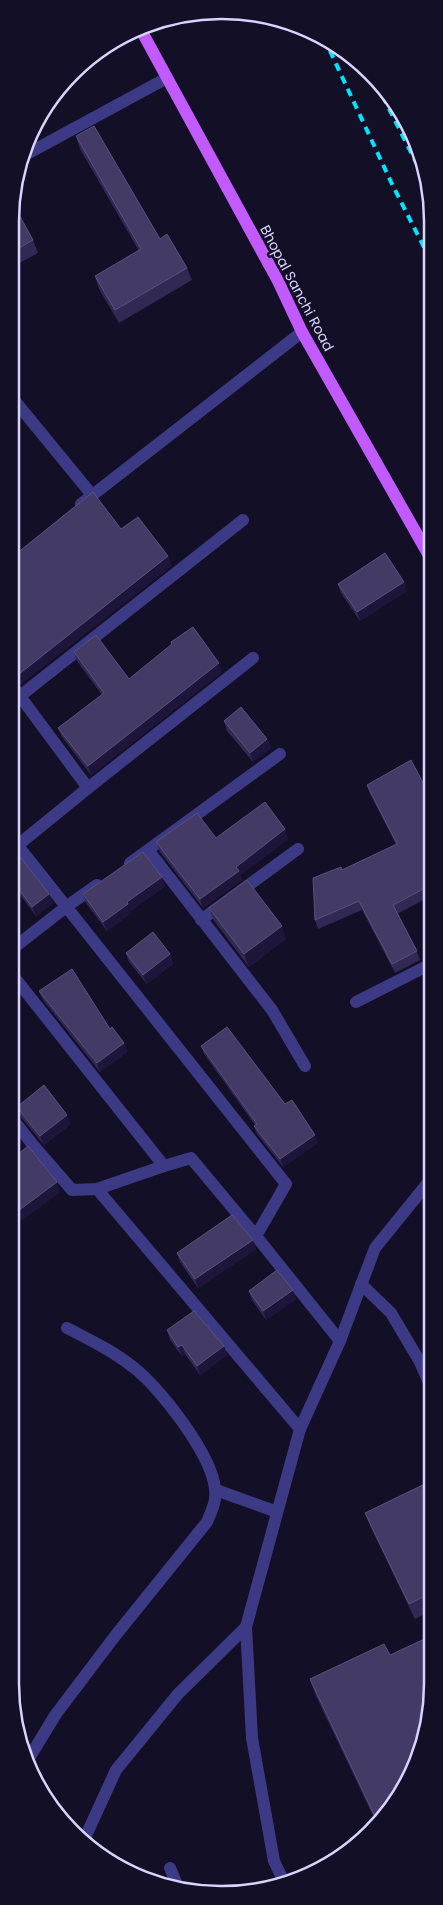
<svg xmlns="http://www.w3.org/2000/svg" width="443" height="1905" font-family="Poppins,sans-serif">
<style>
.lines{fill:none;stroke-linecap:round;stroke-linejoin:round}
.service{stroke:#3d3a85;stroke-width:12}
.minor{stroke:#3d3a85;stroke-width:12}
.tertiary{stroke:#3d3a85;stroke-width:12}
.primary{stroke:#c25bff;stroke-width:12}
.rail{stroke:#00e5ff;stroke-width:4;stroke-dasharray:8 6;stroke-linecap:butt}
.wall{fill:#312854}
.shaded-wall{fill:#1d163a}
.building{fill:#433a66;stroke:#5a527e}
.labels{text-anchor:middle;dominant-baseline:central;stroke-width:5;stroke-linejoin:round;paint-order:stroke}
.street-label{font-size:14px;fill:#d9d4ff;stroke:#130f26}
.rim{fill:none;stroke:#d9d4ff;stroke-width:2.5}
</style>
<rect width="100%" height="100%" fill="#130f26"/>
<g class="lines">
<path class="service" d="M 25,155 L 167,78
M 361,1284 L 391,1313 L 420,1362 L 431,1387
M 216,1490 L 277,1512
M 26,1763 L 56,1714 L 115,1636 L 207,1522 C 211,1512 217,1501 215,1489 C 212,1455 160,1387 133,1367 C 113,1351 90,1340 67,1328"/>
<path class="minor" d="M 15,401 L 92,495
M 81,504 L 302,332
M 11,684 L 88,788
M 20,696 L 243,520
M 11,837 L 286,1184 L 256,1236
M 18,845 L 88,788 L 253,658
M 148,850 L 272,1010 L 305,1066
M 130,863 L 280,754
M 201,920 L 298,849
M 11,950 L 66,907 L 97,885
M 11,973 L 164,1166 L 191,1158 L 256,1236 L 340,1341
M 356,1002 L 431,964
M 11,1117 L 33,1145 L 72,1190 L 97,1189 L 300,1429
M 97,1189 L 164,1166
M 84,1840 L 116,1770 L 178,1694 L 246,1627
M 170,1868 L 178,1887"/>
<path class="tertiary" d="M 285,1884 L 274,1861 L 252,1738 L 246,1627 L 300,1429 L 340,1341 L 375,1248 L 431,1179"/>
<path class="primary" d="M 141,30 L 278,281 L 302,332 L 431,559"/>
<path class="rail" d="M 324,38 L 392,184 L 431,261
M 370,71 L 431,192"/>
</g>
<path class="wall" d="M 76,136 L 160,239 L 187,268 L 192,280 L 119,323 L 99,289 L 95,276 L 139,251 L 80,149 Z
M 12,202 L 33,240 L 38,253 L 16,265 L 12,257 Z
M 121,529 L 168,556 L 171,566 L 21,684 L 11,674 L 11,558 Z
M 338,584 L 407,591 L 360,621 L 341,593 Z
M 171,642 L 222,672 L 91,775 L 62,737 L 58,728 L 102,695 L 77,661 L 74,652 L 129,679 L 172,645 Z
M 224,721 L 267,739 L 271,748 L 253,762 L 227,731 Z
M 367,785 L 431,798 L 431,896 L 397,914 L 417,951 L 420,960 L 395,973 L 362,910 L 318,929 L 315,920 L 342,870 L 396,844 L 370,794 Z
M 285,829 L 288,839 L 240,875 L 242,880 L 203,908 L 160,852 L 156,842 L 216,838 Z
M 11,865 L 53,903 L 36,916 L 11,883 Z
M 165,886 L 131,911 L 131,913 L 107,931 L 86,903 L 83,894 Z
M 209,908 L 286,939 L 249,967 L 214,921 Z
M 126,953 L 170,954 L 173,964 L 147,984 L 129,962 Z
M 39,991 L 110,1029 L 124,1043 L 127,1052 L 100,1072 L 43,1000 Z
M 201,1046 L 285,1104 L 318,1143 L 283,1167 L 257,1134 L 254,1126 L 255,1125 L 204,1054 Z
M 17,1107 L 71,1124 L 44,1145 L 20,1116 Z
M 11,1160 L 60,1192 L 22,1220 L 11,1205 Z
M 253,1240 L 256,1249 L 198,1288 L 180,1262 L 177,1253 Z
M 249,1291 L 296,1299 L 266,1320 L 252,1300 Z
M 167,1330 L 224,1346 L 227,1355 L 200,1375 L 185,1354 L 182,1356 L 170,1340 Z
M 431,1481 L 431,1611 L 415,1619 L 371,1528 L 365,1513 Z
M 390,1655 L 405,1789 L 376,1822 L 315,1694 L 310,1679 Z"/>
<path class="shaded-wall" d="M 12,537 L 15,547 L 11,551 L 11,538 Z
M 168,556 L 171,566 L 21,684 L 18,675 Z
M 404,582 L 407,591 L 360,621 L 357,612 Z
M 219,663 L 222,672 L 91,775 L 88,766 Z
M 267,739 L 271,748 L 253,762 L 250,753 Z
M 285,829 L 288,839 L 240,875 L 242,880 L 203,908 L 200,899 L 236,867 Z
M 162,877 L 165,886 L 131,911 L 131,913 L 107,931 L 103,922 L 127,902 Z
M 49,894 L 53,903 L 36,916 L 32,907 Z
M 282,926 L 286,939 L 249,967 L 244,954 Z
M 170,954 L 173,964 L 147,984 L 143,975 Z
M 124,1043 L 127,1052 L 100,1072 L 97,1063 Z
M 67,1115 L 71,1124 L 44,1145 L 40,1136 Z
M 18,1134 L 22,1144 L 11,1153 L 11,1140 Z
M 315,1135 L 318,1143 L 283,1167 L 280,1159 Z
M 57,1182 L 60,1192 L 22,1220 L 18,1211 Z
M 253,1240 L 256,1249 L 198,1288 L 195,1279 Z
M 293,1290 L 296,1299 L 266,1320 L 263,1311 Z
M 182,1345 L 185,1354 L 182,1356 L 178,1347 Z
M 224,1346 L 227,1355 L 200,1375 L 197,1366 Z"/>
<path class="building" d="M 94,126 L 160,239 L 167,234 L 187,268 L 115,310 L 95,276 L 141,249 L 76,136 Z
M 12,202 L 33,240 L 12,252 Z
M 93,492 L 121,529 L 138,517 L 168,556 L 18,675 L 11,668 L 11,558 Z
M 385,553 L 404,582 L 357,612 L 338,584 Z
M 193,627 L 219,663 L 88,766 L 58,728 L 104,693 L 74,652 L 96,635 L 129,679 L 172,644 L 171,642 Z
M 241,707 L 267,739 L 250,753 L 224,721 Z
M 411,760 L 431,798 L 431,846 L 427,848 L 431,855 L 431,885 L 393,905 L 417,951 L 392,964 L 359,901 L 315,920 L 313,878 L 341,867 L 342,870 L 397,844 L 367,785 Z
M 265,802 L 285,829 L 236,867 L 239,871 L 200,899 L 156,842 L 197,813 L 216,838 Z
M 143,852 L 162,877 L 127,902 L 128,904 L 103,922 L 83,894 Z
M 21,858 L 49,894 L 32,907 L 11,878 L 11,865 Z
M 247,880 L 282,926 L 244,954 L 209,908 Z
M 153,932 L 170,954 L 143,975 L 126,953 Z
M 72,969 L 110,1029 L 112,1027 L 124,1043 L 97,1063 L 39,991 Z
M 227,1027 L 285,1104 L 292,1100 L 315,1135 L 280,1159 L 254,1126 L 257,1124 L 201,1046 Z
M 44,1085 L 67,1115 L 40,1136 L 17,1107 Z
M 11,1124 L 18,1134 L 11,1140 Z
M 28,1146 L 57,1182 L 18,1211 L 11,1200 L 11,1160 Z
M 232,1215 L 253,1240 L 195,1279 L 177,1253 Z
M 277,1270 L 293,1290 L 263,1311 L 249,1291 Z
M 194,1311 L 224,1346 L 197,1366 L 182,1345 L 178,1347 L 167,1330 Z
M 431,1481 L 431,1593 L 409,1604 L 365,1513 Z
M 431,1636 L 431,1711 L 405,1789 L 377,1821 L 310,1679 L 384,1644 L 390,1655 Z"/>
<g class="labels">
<g class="street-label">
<text transform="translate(297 288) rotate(62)">Bhopal Sanchi Road</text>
</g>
</g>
<path d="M0 0H443V1905H0ZM221 19H222A202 202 0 0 1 424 221V1684A202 202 0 0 1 222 1886H221A202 202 0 0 1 19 1684V221A202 202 0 0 1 221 19Z" fill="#130f26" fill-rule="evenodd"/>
<path class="rim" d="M221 19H222A202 202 0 0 1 424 221V1684A202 202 0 0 1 222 1886H221A202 202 0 0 1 19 1684V221A202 202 0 0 1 221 19Z"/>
</svg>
